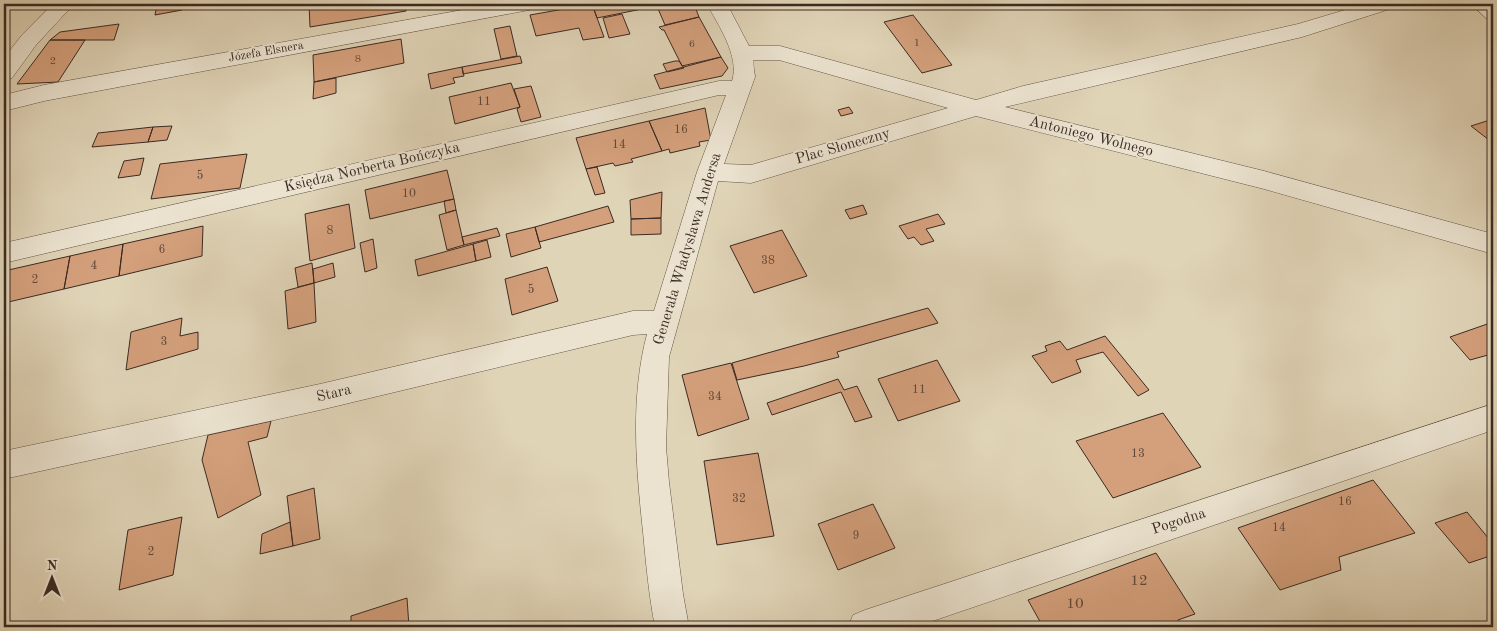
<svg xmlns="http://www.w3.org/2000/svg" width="1497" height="631" font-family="'Old Standard TT',serif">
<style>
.building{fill:#d4a07c;stroke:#3b2a23}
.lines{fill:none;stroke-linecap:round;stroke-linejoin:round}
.minor-casing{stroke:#645448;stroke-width:1}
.minor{fill:#ebe3d0;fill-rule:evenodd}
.labels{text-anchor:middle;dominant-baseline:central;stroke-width:4;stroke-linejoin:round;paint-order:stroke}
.far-number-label{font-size:11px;fill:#614839}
.far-street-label{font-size:12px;fill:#3b2a23;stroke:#ebe3d0}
.number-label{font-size:12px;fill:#614839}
.street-label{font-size:15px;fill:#3b2a23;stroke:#ebe3d0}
.near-number-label{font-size:15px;fill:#614839}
</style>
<rect width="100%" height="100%" fill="#e0d4b7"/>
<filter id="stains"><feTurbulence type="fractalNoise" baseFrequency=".004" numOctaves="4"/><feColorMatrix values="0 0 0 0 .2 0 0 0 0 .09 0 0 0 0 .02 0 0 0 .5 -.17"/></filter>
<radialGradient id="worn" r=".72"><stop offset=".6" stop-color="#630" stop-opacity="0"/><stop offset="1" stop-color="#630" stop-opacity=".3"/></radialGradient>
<path class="building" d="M 157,4 L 183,4 L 182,10 L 155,15 Z
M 309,4 L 405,4 L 406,11 L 310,27 Z
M 592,4 L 656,4 L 657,6 L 597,18 Z
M 592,4 L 604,37 L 583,40 L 579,28 L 536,36 L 530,15 Z
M 656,4 L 694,4 L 699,17 L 665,25 Z
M 622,14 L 630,34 L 609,38 L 603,18 Z
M 913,15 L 952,65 L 922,73 L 884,22 Z
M 699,17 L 721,57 L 682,66 L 664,30 L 662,30 L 659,27 Z
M 119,24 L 114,40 L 50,40 L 60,32 Z
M 510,26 L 517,56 L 501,59 L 494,29 Z
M 401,39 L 404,63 L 314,82 L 313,55 Z
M 50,40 L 85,40 L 58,82 L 17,84 Z
M 520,56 L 522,63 L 463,74 L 462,67 Z
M 721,57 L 728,68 L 722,76 L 660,89 L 654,75 Z
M 675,61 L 679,61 L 684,68 L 667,72 L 663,64 Z
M 462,67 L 464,76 L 453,78 L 455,83 L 431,89 L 428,74 Z
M 336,78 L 336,93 L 313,99 L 314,82 Z
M 511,83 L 520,107 L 455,124 L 449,97 Z
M 531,86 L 541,117 L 521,122 L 517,109 L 520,107 L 514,89 Z
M 849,107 L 853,113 L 841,116 L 838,110 Z
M 705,108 L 711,140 L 699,142 L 700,146 L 670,153 L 669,149 L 662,151 L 649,121 Z
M 1493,119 L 1493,139 L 1489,140 L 1471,126 Z
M 649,121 L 662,151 L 631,159 L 633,162 L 615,166 L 613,163 L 586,169 L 576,138 Z
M 172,126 L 167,140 L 148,142 L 153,127 Z
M 153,127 L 148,142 L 92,147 L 98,133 Z
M 247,154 L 240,188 L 151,199 L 160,164 Z
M 144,158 L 140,175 L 118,178 L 124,161 Z
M 597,167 L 605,193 L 595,195 L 586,169 Z
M 447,170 L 454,199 L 370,219 L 365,190 Z
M 662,192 L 661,218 L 631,219 L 630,200 Z
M 454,199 L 456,210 L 446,213 L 444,201 Z
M 349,204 L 355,248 L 310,261 L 305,214 Z
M 863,205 L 867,214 L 850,219 L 845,210 Z
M 608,206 L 614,222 L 539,242 L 535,227 Z
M 456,210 L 464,245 L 447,250 L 439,215 Z
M 938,214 L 945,224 L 926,229 L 934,241 L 921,245 L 914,237 L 908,239 L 899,226 Z
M 661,218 L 661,234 L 631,235 L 631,219 Z
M 203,226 L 202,256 L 119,276 L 123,244 Z
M 535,227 L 541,248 L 511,257 L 506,234 Z
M 497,228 L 500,236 L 464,245 L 462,237 Z
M 782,230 L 807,276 L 754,293 L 730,246 Z
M 373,239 L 377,268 L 365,272 L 360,243 Z
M 487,240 L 491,257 L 476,261 L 473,244 Z
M 123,244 L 119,276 L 64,289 L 70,256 Z
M 473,244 L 476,261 L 418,276 L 415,260 Z
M 70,256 L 64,289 L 4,303 L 4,271 Z
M 312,263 L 314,283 L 298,287 L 295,268 Z
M 333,263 L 335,277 L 314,283 L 313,269 Z
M 547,267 L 558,301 L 512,315 L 505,279 Z
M 314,283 L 316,322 L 288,329 L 285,291 Z
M 928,308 L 938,323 L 837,352 L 839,357 L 804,366 L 737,380 L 732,363 Z
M 182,318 L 180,336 L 198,332 L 198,349 L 126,370 L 131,332 Z
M 1493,322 L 1493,360 L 1488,355 L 1470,360 L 1450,337 Z
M 1105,336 L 1149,390 L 1138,396 L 1103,352 L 1076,360 L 1081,372 L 1052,383 L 1032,356 L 1047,351 L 1045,346 L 1060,341 L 1067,350 Z
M 937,360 L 960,401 L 898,421 L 878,379 Z
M 731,363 L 749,419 L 698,436 L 682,375 Z
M 838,379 L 844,390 L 857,386 L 872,417 L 855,422 L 841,392 L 772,415 L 767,403 Z
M 1163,413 L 1201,467 L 1113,498 L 1076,441 Z
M 271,421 L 267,437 L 248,442 L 261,495 L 218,518 L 202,460 L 208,435 Z
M 758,453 L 774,536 L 717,545 L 704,461 Z
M 1373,480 L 1415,533 L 1339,557 L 1341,570 L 1280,590 L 1238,528 Z
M 314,488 L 320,539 L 293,546 L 287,496 Z
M 873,504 L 895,548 L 838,570 L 818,524 Z
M 1467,512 L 1493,544 L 1493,555 L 1469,563 L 1435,523 Z
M 182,517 L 173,575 L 119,590 L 128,530 Z
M 290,522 L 293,546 L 260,554 L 262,534 Z
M 1156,553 L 1195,614 L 1178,620 L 1182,627 L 1043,627 L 1028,600 Z
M 407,598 L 409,627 L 351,627 L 351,616 Z"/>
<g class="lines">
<defs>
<path id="minor" d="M 53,4 L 74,4 L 36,45 L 12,78 L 4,80 L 4,58 L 22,35 Z
M 496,4 L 539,4 L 536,8 L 529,10 L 44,101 L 4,111 L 4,95 L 44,85 Z
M 707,4 L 727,4 L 749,46 L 780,46 L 976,100 L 1023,86 L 1298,24 L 1365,4 L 1396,4 L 1393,8 L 1302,37 L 1005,107 L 1264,171 L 1493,234 L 1493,254 L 1264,189 L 976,116 L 751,183 L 718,181 L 669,357 L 666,447 L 669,482 L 683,594 L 689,627 L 655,627 C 649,596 646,564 643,532 C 636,467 630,398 647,334 L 633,335 L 320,410 L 4,479 L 4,451 L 320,384 L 633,311 L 654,311 L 697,172 L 726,95 L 719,95 L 4,263 L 4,243 L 719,81 L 732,81 C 740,56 718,25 707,4 ZM 753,60 L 779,60 L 948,108 L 751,165 L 724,164 L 755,77 Z
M 1471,4 L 1493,4 L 1493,19 L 1486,18 Z
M 1493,404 L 1493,430 L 915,627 L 848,627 L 853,615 L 865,610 Z"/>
</defs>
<use href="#minor" class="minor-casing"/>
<use href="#minor" class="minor"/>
</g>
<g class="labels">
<g class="far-number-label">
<text x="917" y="43">1</text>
<text x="692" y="44">6</text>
<text x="358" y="59">8</text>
<text x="53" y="61">2</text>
</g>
<g class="far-street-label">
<text transform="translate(266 52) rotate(-10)">Józefa Elsnera</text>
</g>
<g class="number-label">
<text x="484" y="102">11</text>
<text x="681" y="130">16</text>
<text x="619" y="145">14</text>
<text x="200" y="176">5</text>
<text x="409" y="194">10</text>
<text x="330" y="231">8</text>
<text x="162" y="250">6</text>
<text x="768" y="261">38</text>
<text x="94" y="266">4</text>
<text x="35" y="280">2</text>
<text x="531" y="290">5</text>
<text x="164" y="342">3</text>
<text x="919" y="390">11</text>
<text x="715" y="397">34</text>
<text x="1138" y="454">13</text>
<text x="739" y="499">32</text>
<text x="1345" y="502">16</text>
<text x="1279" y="528">14</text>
<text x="856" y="536">9</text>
<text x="151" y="552">2</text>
</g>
<g class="street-label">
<text transform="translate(1091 137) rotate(14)">Antoniego Wolnego</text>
<text transform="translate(843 147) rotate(-16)">Plac Słoneczny</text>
<text transform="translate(372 168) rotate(-13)">Księdza Norberta Bończyka</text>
<text transform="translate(688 249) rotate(-73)">Generała Władysława Andersa</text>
<text transform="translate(334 394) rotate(-13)">Stara</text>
<text transform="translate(1179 522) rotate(-18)">Pogodna</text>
</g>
<g class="near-number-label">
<text x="1139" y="581">12</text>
<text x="1075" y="604">10</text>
</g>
</g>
<rect width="1497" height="631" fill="none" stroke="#e0d4b7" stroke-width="20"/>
<rect x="5" y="5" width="1487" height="621" fill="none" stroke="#3b2a23" stroke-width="2.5"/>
<rect x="10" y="10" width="1477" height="611" fill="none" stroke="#3b2a23"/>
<g transform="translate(52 578)" stroke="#ebe3d0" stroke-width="4" paint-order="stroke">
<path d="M0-4L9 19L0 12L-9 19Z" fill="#3b2a23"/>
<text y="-8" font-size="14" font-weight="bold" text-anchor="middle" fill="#3b2a23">N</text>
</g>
<rect width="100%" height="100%" filter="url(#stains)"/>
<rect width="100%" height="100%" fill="url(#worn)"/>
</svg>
